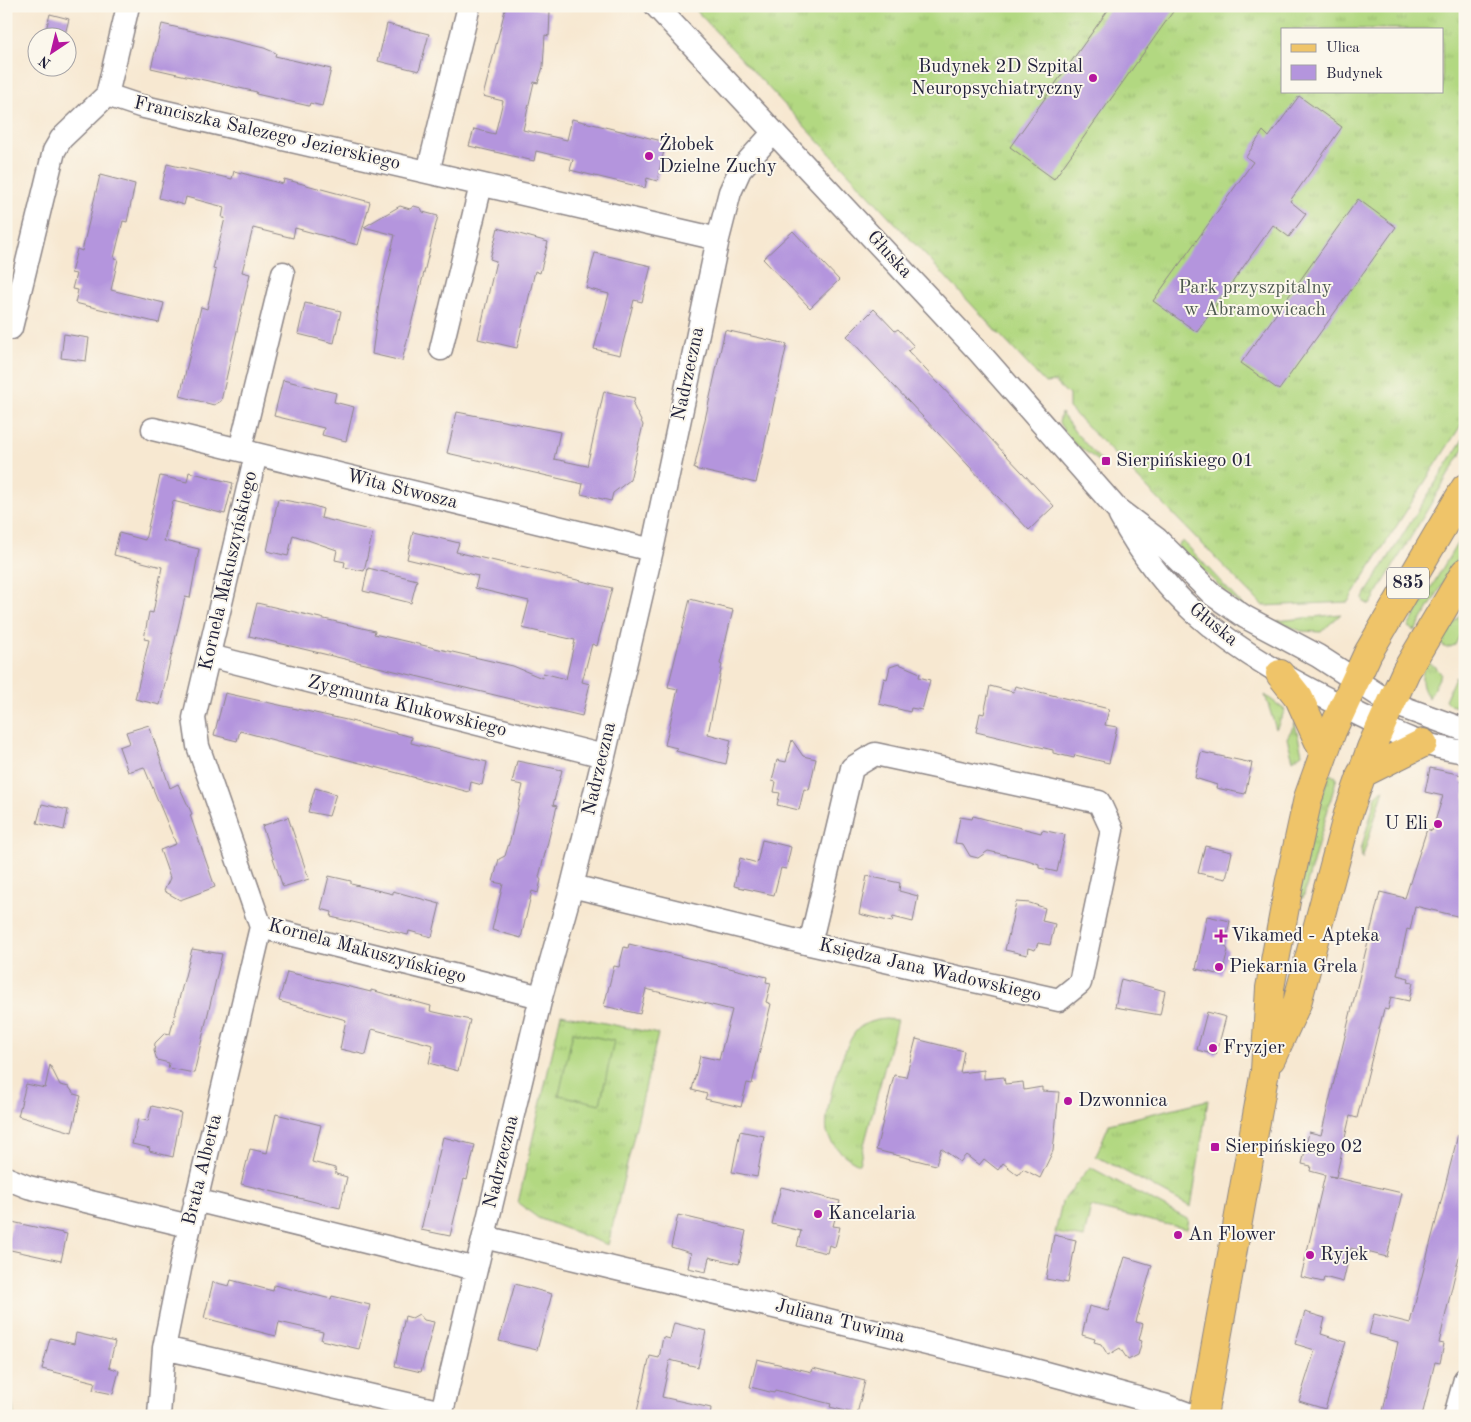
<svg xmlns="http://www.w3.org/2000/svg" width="1471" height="1422" font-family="'Old Standard TT',serif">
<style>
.grass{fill:url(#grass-tufts);stroke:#6a7d5e;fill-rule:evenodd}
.garden{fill:#b2d881;stroke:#6a7d5e}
.building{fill:#b495dd}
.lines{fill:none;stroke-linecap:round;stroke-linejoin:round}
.minor-casing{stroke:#8c8586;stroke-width:25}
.major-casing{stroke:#8c8586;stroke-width:30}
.minor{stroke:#fff;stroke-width:22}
.major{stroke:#efc469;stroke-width:28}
.poi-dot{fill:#b5179e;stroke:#fbf7ec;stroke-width:2}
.labels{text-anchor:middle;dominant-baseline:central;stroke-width:4;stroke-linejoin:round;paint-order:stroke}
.shield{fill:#fbf7ec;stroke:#636270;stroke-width:1}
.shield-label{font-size:18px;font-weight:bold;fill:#22223b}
.poi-label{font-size:19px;fill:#22223b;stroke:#fbf7ec;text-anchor:start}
.street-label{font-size:19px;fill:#22223b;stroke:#fbf7ec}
.park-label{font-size:19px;fill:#4d5950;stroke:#fbf7ec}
</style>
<defs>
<pattern id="grass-tufts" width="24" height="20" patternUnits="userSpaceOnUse" patternTransform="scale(1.25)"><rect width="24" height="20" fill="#b2d881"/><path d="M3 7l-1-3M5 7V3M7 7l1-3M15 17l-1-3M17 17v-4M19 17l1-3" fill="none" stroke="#99b970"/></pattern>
</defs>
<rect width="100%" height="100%" fill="#fbf7ec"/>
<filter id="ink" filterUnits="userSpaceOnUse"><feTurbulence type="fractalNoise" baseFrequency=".02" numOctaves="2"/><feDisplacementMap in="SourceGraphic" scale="10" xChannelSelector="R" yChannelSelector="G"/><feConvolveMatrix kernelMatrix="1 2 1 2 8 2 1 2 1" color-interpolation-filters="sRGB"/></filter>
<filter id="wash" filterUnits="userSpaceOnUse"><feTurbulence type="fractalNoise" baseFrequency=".0096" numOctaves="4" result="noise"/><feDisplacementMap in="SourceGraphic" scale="20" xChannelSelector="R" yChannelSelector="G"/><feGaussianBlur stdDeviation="1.12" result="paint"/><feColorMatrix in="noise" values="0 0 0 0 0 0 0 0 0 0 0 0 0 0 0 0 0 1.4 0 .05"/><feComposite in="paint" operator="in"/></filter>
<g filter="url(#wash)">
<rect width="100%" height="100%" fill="#f7e8d1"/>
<path class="grass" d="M 692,6 L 1465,6 L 1465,419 L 1348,602 L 1263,606 L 1069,408 L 1069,395 L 1055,382 L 1045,383 ZM 1282,29 L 1442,29 L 1442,91 L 1282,91 Z
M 1061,413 L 1075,432 L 1106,466 L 1072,442 L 1059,423 Z
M 1465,436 L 1465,447 L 1370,605 L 1364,602 L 1363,598 Z
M 1465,530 L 1465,547 L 1415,631 L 1408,627 Z
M 1183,541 L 1245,608 L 1244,609 L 1177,546 Z
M 1465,608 L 1465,625 L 1455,645 L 1447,648 L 1438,643 Z
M 1341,614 L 1321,632 L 1301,631 L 1277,621 Z
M 1427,662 L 1436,667 L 1441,674 L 1429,698 C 1420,687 1420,674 1427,662 Z
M 1460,675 L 1465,677 L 1465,709 L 1450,705 L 1445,700 L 1455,677 Z
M 1265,695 L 1285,710 L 1276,729 Z
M 1295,723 L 1302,754 L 1293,760 L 1287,738 Z
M 1329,774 L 1337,777 L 1303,898 L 1298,898 L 1316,817 Z
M 1384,789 L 1362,859 L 1361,850 L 1376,796 Z
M 561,1014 L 658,1034 L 608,1245 L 538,1218 L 518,1203 Z
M 886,1019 L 897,1020 L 859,1164 C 847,1159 830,1145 827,1132 C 823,1111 843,1043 858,1029 C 866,1022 875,1020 886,1019 Z
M 1208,1100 L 1191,1207 L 1096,1156 L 1109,1124 Z
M 1090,1167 L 1189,1220 L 1187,1229 L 1091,1207 L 1084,1238 L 1055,1233 L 1062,1202 Z
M 6,1359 L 14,1416 L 6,1416 Z"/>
<path class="garden" d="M 573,1032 L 614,1041 L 600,1104 L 559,1095 Z"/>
<g id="blocks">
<path class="building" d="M 506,6 L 526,6 L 550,12 L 549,36 L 545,35 L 543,67 L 538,83 L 534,82 L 523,130 L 567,140 L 572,119 L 666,142 L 657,181 L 647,178 L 645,188 L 570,170 L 573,160 L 536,151 L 534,161 L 469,146 L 474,129 L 495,134 L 503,101 L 483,96 Z
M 1111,6 L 1177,6 L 1054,179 L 1010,147 Z
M 50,14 L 69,19 L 64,38 L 44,38 Z
M 162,24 L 264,48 L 276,53 L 275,56 L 331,69 L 322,106 L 310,103 L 309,106 L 256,94 L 257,92 L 151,68 Z
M 387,24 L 429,34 L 419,71 L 378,61 Z
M 1299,96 L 1342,127 L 1290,201 L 1306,214 L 1289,237 L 1273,225 L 1197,332 L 1153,301 L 1253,162 L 1246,157 L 1263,131 L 1269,137 Z
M 167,164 L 232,179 L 234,171 L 283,184 L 284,179 L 370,202 L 358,245 L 295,228 L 293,238 L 253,228 L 242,272 L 250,274 L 221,401 L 214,405 L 180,396 L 201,307 L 207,309 L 216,270 L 213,269 L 225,218 L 222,218 L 224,207 L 186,197 L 184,205 L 159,198 Z
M 100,175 L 135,184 L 127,222 L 123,221 L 114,258 L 118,259 L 111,290 L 164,303 L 159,323 L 75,303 L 78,290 L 72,289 L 76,274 L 71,273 L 77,249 L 82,251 Z
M 1358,199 L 1396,227 L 1279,390 L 1241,363 Z
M 400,206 L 410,209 L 414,206 L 421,208 L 423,212 L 438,216 L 402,361 L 372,354 L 380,296 L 395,235 L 364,227 Z
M 498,228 L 548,242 L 540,273 L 535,271 L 517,348 L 478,339 L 496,261 L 490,259 Z
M 793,231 L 839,280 L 810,308 L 763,259 Z
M 595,253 L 651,266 L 642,302 L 634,300 L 620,355 L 594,349 L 609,294 L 586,288 Z
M 305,303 L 341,311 L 334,343 L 298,334 Z
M 874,309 L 895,331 L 898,329 L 914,346 L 908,351 L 1054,506 L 1029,530 L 847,336 Z
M 725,330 L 787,344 L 756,483 L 694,469 Z
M 64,334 L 89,338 L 86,361 L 61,358 Z
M 283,380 L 336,393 L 334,402 L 354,407 L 346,441 L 322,435 L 324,428 L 274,416 Z
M 604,391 L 635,398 L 633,405 L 643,425 L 630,480 L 613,493 L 611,501 L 581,494 L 583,484 L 447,453 L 457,412 L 560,432 L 554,459 L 587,466 Z
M 189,472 L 233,483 L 225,514 L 173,501 L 164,541 L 199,549 L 190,598 L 185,597 L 160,705 L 135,699 L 149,640 L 144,639 L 149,612 L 153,613 L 162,567 L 114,555 L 119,533 L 145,540 L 160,476 L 187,482 Z
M 278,499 L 311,505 L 323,509 L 321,518 L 373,531 L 364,571 L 344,567 L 345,562 L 335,560 L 337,550 L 293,535 L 288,556 L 267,551 Z
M 413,532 L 459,543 L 456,552 L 612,588 L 597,646 L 592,644 L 582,682 L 590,684 L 582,716 L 249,636 L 257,603 L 375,631 L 374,634 L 513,666 L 542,678 L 543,673 L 566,679 L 575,640 L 522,628 L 529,601 L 475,588 L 478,576 L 407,559 Z
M 368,568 L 417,580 L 411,603 L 363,591 Z
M 690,599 L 733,610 L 720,664 L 722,665 L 708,734 L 731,740 L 726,764 L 676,751 L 677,748 L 665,745 L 678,689 L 668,687 Z
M 899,664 L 920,673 L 919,677 L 930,680 L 922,710 L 911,708 L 910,712 L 879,704 L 884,678 L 887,679 L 890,667 Z
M 990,686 L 1013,692 L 1015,686 L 1109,709 L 1105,725 L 1117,727 L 1109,763 L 1075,755 L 1074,758 L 1053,753 L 1053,750 L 976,732 L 980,713 L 984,714 Z
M 225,693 L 351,721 L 412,737 L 411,743 L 487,762 L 482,785 L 471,782 L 469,792 L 240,731 L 237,741 L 214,735 Z
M 149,725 L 170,788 L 178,784 L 192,814 L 190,815 L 215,887 L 180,900 L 164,891 L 170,878 L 160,850 L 176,844 L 144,767 L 128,772 L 119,747 L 130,743 L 126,732 Z
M 792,740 L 803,756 L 816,759 L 809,790 L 804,789 L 799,810 L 777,805 L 780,793 L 774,792 L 776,782 L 772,781 L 777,760 L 786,762 Z
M 1201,752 L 1252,763 L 1245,794 L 1216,788 L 1217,785 L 1195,778 Z
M 517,761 L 562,770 L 553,805 L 557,806 L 539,877 L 541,880 L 538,893 L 532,891 L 521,938 L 492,930 L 503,884 L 493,882 L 499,859 L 505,856 L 511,837 L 523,785 L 512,783 Z
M 1430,768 L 1462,775 L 1461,782 L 1465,783 L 1465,918 L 1415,906 L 1410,930 L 1407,929 L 1397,975 L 1409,978 L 1408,982 L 1413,983 L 1409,1001 L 1391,997 L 1388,1010 L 1384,1009 L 1357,1118 L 1350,1116 L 1336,1177 L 1329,1176 L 1402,1193 L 1387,1257 L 1351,1248 L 1343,1282 L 1324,1277 L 1323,1282 L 1301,1277 L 1325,1175 L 1310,1171 L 1311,1166 L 1302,1164 L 1309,1132 L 1321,1135 L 1380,892 L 1405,898 L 1427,829 L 1432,831 L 1443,796 L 1425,792 Z
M 315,788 L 336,794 L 329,816 L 308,812 Z
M 42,804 L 68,810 L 64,830 L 37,823 Z
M 973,816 L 1041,833 L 1042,830 L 1065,835 L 1057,872 L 1039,868 L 1039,864 L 1028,860 L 988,851 L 978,858 L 970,856 L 963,844 L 955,843 L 960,817 L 972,819 Z
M 288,817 L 309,879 L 283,887 L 262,826 Z
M 762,840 L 791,847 L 786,869 L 781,868 L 774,895 L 734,886 L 740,858 L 757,863 Z
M 1205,846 L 1232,852 L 1226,879 L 1198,873 Z
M 329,876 L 351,881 L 351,884 L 393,894 L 393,891 L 440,904 L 432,937 L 409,931 L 408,935 L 331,917 L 332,912 L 321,909 Z
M 867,876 L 900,883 L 899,891 L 918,896 L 913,922 L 893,917 L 892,922 L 859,914 Z
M 1016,902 L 1030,903 L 1045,908 L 1042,921 L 1055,924 L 1050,945 L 1038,943 L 1035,950 L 1028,948 L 1027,955 L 1005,950 Z
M 1207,916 L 1230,921 L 1225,946 L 1228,950 L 1222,975 L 1196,969 Z
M 629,944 L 767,977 L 766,982 L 771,983 L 766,1002 L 771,1004 L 752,1084 L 747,1083 L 741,1107 L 705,1099 L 707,1094 L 692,1090 L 700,1056 L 719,1060 L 732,1010 L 646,989 L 640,1014 L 604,1006 L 614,966 L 619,967 L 624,947 L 628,948 Z
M 192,949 L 222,954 L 194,1073 L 168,1068 L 169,1063 L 157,1060 L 154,1051 L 155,1043 L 165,1033 L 170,1034 Z
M 287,972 L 371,992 L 371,990 L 431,1006 L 430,1011 L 470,1020 L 458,1071 L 429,1063 L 433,1045 L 372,1029 L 366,1055 L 340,1049 L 346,1020 L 279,1001 Z
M 1121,979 L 1165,991 L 1160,1015 L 1115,1007 Z
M 1207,1012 L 1226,1017 L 1216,1055 L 1197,1050 Z
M 916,1039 L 964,1051 L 960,1073 L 984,1070 L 984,1079 L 1004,1077 L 1005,1084 L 1023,1082 L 1024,1090 L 1042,1087 L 1042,1091 L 1059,1092 L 1053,1151 L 1040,1178 L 1023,1169 L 1018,1175 L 1003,1163 L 998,1170 L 984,1159 L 979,1165 L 966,1155 L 960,1162 L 941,1148 L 936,1165 L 876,1150 L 894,1075 L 906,1077 Z
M 50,1065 L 60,1085 L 69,1087 L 74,1094 L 81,1096 L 72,1132 L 18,1116 L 26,1084 L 45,1088 Z
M 152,1106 L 181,1113 L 173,1157 L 149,1151 L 150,1148 L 132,1144 L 138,1119 L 148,1121 Z
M 276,1114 L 321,1125 L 312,1162 L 335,1168 L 336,1174 L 347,1177 L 340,1208 L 241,1184 L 250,1149 L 267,1153 Z
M 740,1131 L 764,1136 L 757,1177 L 732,1172 Z
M 1458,1135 L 1465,1136 L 1465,1231 L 1439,1343 L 1444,1344 L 1440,1363 L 1435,1362 L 1422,1416 L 1382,1416 L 1398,1342 L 1369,1334 L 1374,1314 L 1410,1323 Z
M 443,1137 L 475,1145 L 467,1180 L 464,1179 L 450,1236 L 421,1230 Z
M 781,1187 L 840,1201 L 833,1226 L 840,1227 L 835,1247 L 829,1245 L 827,1253 L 797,1246 L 801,1231 L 772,1224 Z
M 678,1215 L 746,1231 L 739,1264 L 709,1257 L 706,1272 L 688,1268 L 691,1253 L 671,1247 Z
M 12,1222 L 67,1234 L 61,1261 L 6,1249 L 6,1238 L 9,1236 Z
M 1054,1235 L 1076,1240 L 1068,1283 L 1046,1279 Z
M 1125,1257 L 1152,1265 L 1136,1322 L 1143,1324 L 1139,1340 L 1142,1341 L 1138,1355 L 1128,1360 L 1120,1348 L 1108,1355 L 1101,1344 L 1094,1342 L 1095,1339 L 1082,1335 L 1089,1306 L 1108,1311 Z
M 231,1280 L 273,1291 L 274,1285 L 331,1299 L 332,1296 L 370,1305 L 359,1349 L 321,1340 L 323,1332 L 279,1322 L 276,1336 L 204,1318 L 213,1282 L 229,1286 Z
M 515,1284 L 552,1294 L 537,1350 L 499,1341 Z
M 1305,1312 L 1325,1318 L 1321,1334 L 1346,1342 L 1325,1409 L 1299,1401 L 1315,1350 L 1295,1344 Z
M 419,1314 L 424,1320 L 434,1322 L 421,1372 L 395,1366 L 405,1316 L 412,1318 Z
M 674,1323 L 706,1331 L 698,1367 L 670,1360 L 662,1397 L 711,1408 L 710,1416 L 636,1416 L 650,1356 L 659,1358 L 663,1337 L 670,1339 Z
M 76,1333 L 115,1342 L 109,1367 L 119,1371 L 113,1394 L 93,1390 L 95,1382 L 42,1369 L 50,1338 L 74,1344 Z
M 757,1359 L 812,1372 L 813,1368 L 865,1381 L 857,1414 L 830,1407 L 831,1404 L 775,1390 L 774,1393 L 750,1387 Z"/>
</g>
</g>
<g filter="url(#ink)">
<use href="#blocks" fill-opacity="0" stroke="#8c8586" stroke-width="1"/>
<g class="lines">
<defs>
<path id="minor" d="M 656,6 L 979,352 L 1116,508 L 1157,539 L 1213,595 L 1245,617 L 1318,656 L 1391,703 L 1465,730
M 107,95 L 140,106 L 718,239
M 428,172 L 469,6
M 11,328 L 54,151 L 61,139 L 107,95 L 128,6
M 441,349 L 481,185
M 153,429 L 652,550
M 240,450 L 283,273
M 256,454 L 194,718 L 198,746 L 261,927 L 541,997
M 1120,516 C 1139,551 1165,586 1194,612 C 1242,655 1301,686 1358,714 C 1375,722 1392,732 1410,739 C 1427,745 1446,749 1465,752
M 210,656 L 604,756
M 572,886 L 810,944 L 1059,1000 L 1080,983 L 1112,830 L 1099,802 L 875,754 L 852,768 L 810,944
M 6,1178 L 28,1187 L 189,1226
M 195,1200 L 476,1269
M 484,1237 L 1031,1369 L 1164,1405 L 1194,1416
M 164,1348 L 442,1412
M 159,1416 L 164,1348 L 181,1264 L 261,927
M 441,1416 L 541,997 L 572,886 L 604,756 L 652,550 L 718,239 L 730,192 L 740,170 L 774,132
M 1455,1416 L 1465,1379"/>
<path id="major" d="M 1280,674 L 1299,698 L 1324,753
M 1361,774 L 1423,743
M 1271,1059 L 1297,1003 L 1348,814 L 1371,748 L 1406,671 L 1465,572
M 1203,1416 L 1265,1071 L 1270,988 L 1289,885 L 1308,798 L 1332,731 L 1368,653 L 1465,488"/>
</defs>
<use href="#minor" class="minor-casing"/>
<use href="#major" class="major-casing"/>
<use href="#minor" class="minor"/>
<use href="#major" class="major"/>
</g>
</g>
<g class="poi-dot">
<circle cx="1093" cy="78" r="5"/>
<circle cx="649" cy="156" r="5"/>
<rect x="1101" y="456" width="10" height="10" rx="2.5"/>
<circle cx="1438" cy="824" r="5"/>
<path d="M1218.5 928.5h5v5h5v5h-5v5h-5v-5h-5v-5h5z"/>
<circle cx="1219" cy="967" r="5"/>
<circle cx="1213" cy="1048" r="5"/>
<circle cx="1068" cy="1101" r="5"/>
<rect x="1210" y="1142" width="10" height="10" rx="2.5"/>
<circle cx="818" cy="1214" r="5"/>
<circle cx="1178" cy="1235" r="5"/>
<circle cx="1310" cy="1255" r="5"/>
</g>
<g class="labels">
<rect class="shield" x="1387" y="567.5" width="42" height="31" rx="4"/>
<g class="shield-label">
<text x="1408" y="583">835</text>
</g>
<g class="poi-label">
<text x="1083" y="67" text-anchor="end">Budynek 2D Szpital<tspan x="1083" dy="22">Neuropsychiatryczny</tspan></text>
<text x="659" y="145">Żłobek<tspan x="659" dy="22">Dzielne Zuchy</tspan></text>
<text x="1116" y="461">Sierpińskiego 01</text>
<text x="1428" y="824" text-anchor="end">U Eli</text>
<text x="1231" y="936">Vikamed - Apteka</text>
<text x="1229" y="967">Piekarnia Grela</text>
<text x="1223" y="1048">Fryzjer</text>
<text x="1078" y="1101">Dzwonnica</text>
<text x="1225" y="1147">Sierpińskiego 02</text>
<text x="828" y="1214">Kancelaria</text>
<text x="1188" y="1235">An Flower</text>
<text x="1320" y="1255">Ryjek</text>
</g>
<g class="street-label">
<text transform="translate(267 134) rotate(13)">Franciszka Salezego Jezierskiego</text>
<text transform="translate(889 255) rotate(47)">Głuska</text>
<text transform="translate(689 374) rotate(-78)">Nadrzeczna</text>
<text transform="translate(402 490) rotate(14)">Wita Stwosza</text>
<text transform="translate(229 571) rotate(-77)">Kornela Makuszyńskiego</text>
<text transform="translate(1213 625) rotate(39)">Głuska</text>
<text transform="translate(407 707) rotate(14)">Zygmunta Klukowskiego</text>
<text transform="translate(600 769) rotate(-77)">Nadrzeczna</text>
<text transform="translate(367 952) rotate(15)">Kornela Makuszyńskiego</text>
<text transform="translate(930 971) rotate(13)">Księdza Jana Wadowskiego</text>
<text transform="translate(502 1162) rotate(-76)">Nadrzeczna</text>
<text transform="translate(203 1170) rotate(-76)">Brata Alberta</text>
<text transform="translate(840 1322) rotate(14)">Juliana Tuwima</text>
</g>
<g class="park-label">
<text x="1255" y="288">Park przyszpitalny<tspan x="1255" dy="22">w Abramowicach</tspan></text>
</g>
</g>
<rect width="1471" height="1422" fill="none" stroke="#fbf7ec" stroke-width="25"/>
<rect x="1281" y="28" width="162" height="65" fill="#fbf7ec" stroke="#a4a2a5"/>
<rect x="1291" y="44" width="25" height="8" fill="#efc469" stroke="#a4a2a5"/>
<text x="1326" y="52" font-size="15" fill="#22223b">Ulica</text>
<rect x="1291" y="65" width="25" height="15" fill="#b495dd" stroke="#a4a2a5"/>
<text x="1326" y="78" font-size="15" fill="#22223b">Budynek</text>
<g transform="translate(52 52) rotate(215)"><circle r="24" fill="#fbf7ec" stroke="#a4a2a5"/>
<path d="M0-4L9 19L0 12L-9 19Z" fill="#b5179e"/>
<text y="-8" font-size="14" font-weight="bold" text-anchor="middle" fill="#22223b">N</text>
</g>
</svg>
